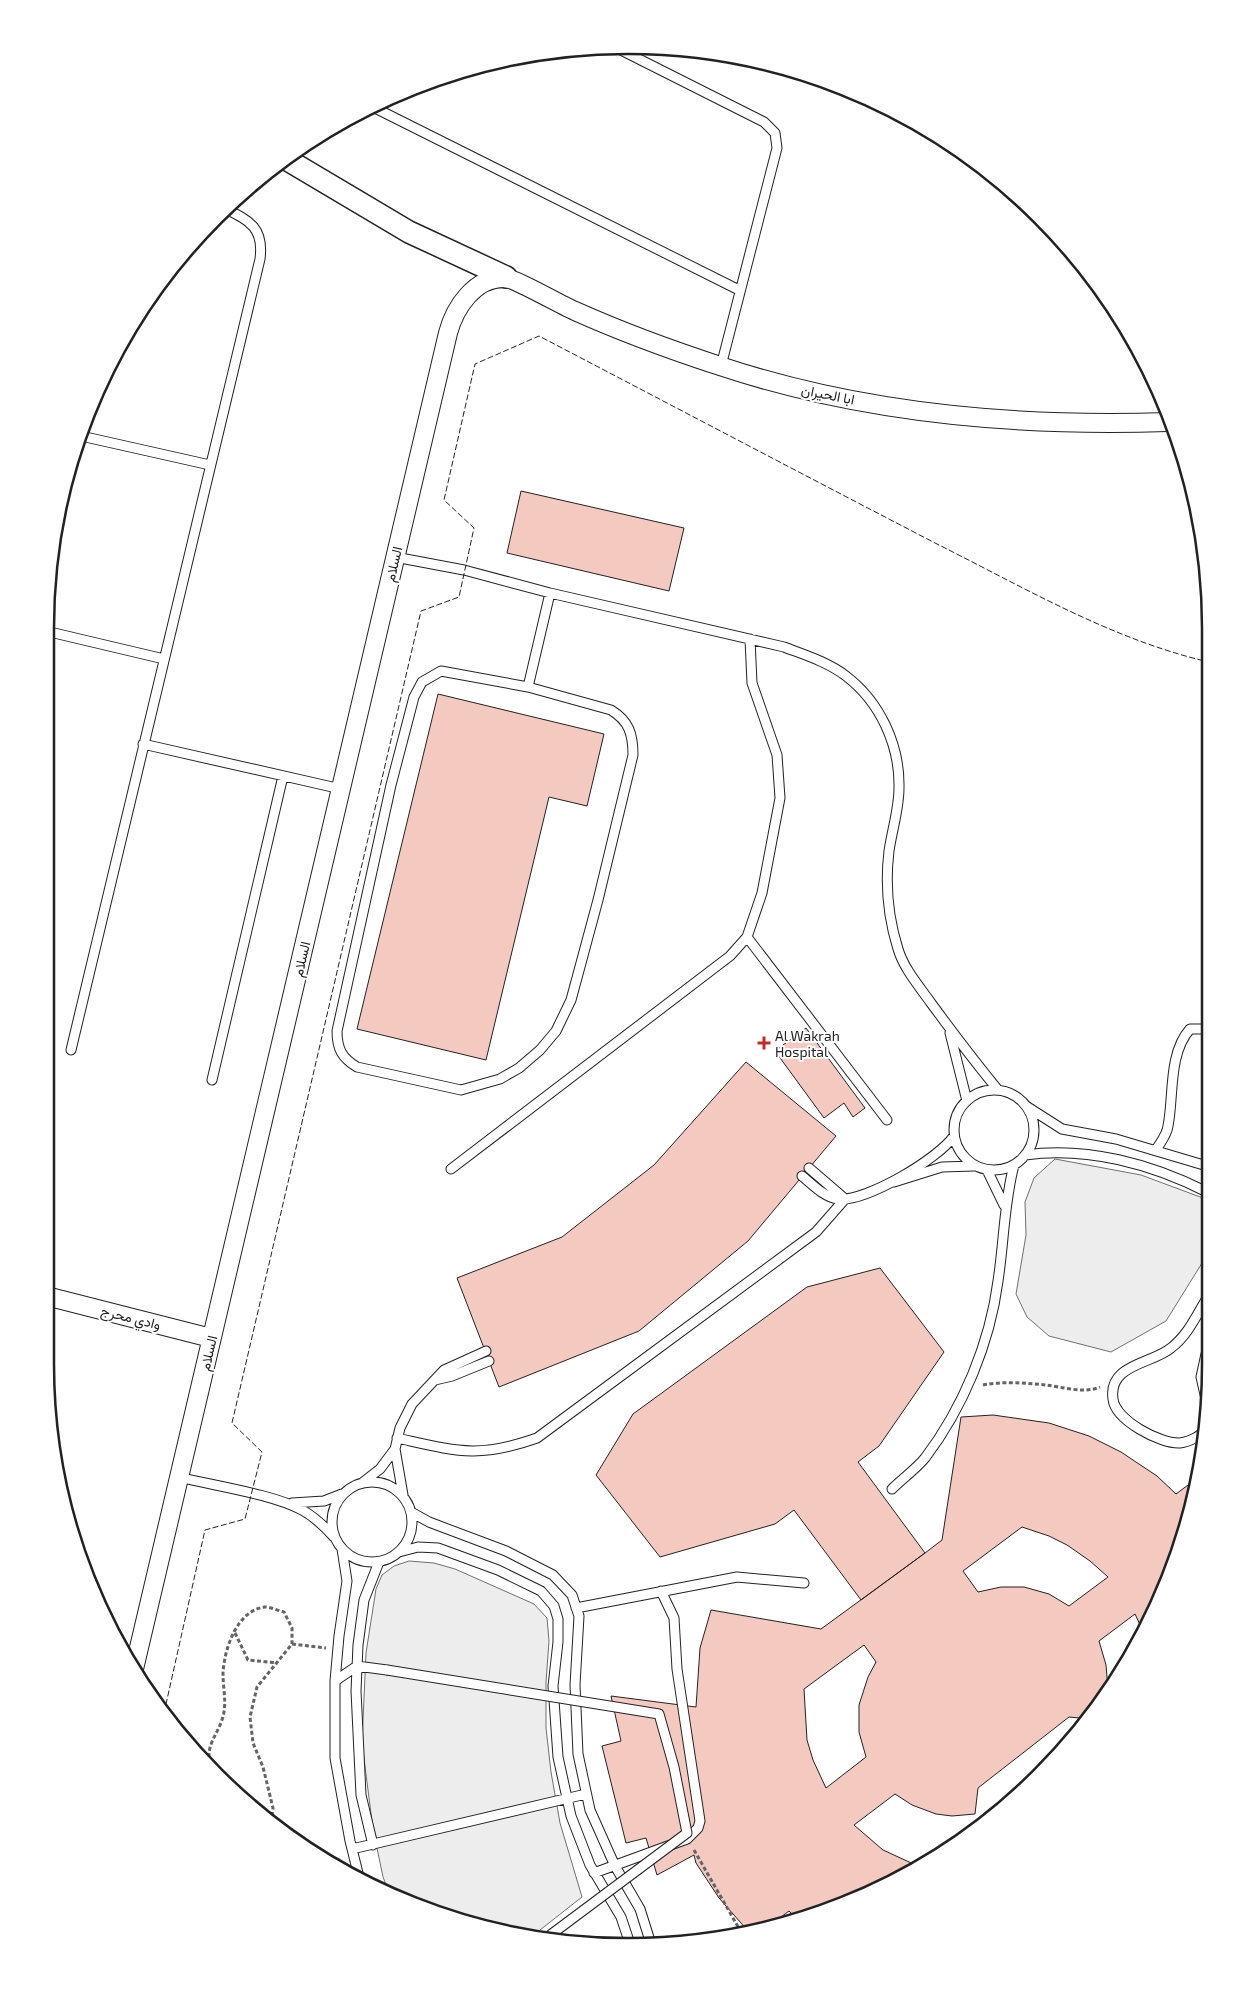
<svg xmlns="http://www.w3.org/2000/svg" width="1256" height="1992" font-family="'Exo 2',Vazirmatn,sans-serif">
<style>
.parking{fill:#ededed;stroke:#6f6f6f}
.building{fill:#f3c9c0;stroke:#222;fill-rule:evenodd}
.lines{fill:none;stroke-linecap:round;stroke-linejoin:round}
.service-casing{stroke:#222;stroke-width:11}
.minor-casing{stroke:#222;stroke-width:20}
.tertiary-casing{stroke:#222;stroke-width:24}
.path{stroke:#646464;stroke-width:3;stroke-dasharray:4 2.5;stroke-linecap:butt}
.service{stroke:#fff;stroke-width:9}
.minor{stroke:#fff;stroke-width:18}
.tertiary{stroke:#fff;stroke-width:21}
.service-bridge-casing{stroke:#222;stroke-width:11;stroke-linecap:butt}
.service-bridge{stroke:#fff;stroke-width:9}
.fence{stroke:#222;stroke-width:1;stroke-dasharray:6 2.5;stroke-linecap:butt}
.poi-dot{fill:#c62828;stroke:#fff;stroke-width:2}
.labels{text-anchor:middle;dominant-baseline:central;stroke-width:4;stroke-linejoin:round;paint-order:stroke}
.street-label{font-size:14px;fill:#222;stroke:#fff}
.poi-label{font-size:14px;fill:#222;stroke:#fff;text-anchor:start}
.rim{fill:none;stroke:#222;stroke-width:2.5}
</style>
<rect width="100%" height="100%" fill="#fff"/>
<path class="parking" d="M 1055,1159 L 1141,1175 L 1203,1198 L 1207,1205 L 1207,1255 L 1166,1321 L 1111,1352 L 1049,1336 L 1027,1317 L 1016,1294 L 1026,1235 L 1025,1202 L 1034,1178 Z
M 409,1561 L 434,1563 L 455,1569 L 534,1604 L 547,1618 L 549,1641 L 546,1682 L 546,1728 L 551,1772 L 560,1823 L 582,1897 L 531,1937 L 515,1936 L 440,1916 L 390,1895 L 383,1877 L 373,1829 L 362,1743 L 366,1653 L 376,1589 L 382,1575 L 394,1566 Z"/>
<path class="building" d="M 521,491 L 684,528 L 669,591 L 507,553 Z
M 438,694 L 604,734 L 587,806 L 549,797 L 486,1060 L 357,1029 Z
M 806,1028 L 865,1108 L 853,1117 L 844,1103 L 824,1118 L 775,1051 Z
M 746,1062 L 836,1136 L 748,1241 L 639,1331 L 499,1387 L 457,1278 L 562,1237 L 654,1165 Z
M 880,1268 L 944,1352 L 879,1446 L 858,1462 L 925,1553 L 861,1600 L 794,1510 L 775,1524 L 660,1557 L 596,1475 L 633,1414 L 807,1287 Z
M 993,1415 L 1049,1423 L 1089,1436 L 1121,1452 L 1157,1476 L 1176,1494 L 1196,1479 L 1167,1587 L 1142,1629 L 1135,1614 L 1099,1641 L 1106,1665 L 1108,1689 L 1090,1719 L 1069,1717 L 978,1788 L 975,1814 L 952,1816 L 936,1814 L 912,1805 L 895,1794 L 854,1825 L 883,1850 L 920,1867 L 886,1887 L 798,1920 L 789,1911 L 765,1929 L 748,1931 L 719,1898 L 696,1863 L 694,1855 L 657,1875 L 646,1838 L 626,1843 L 602,1746 L 621,1741 L 611,1696 L 696,1707 L 700,1648 L 711,1610 L 821,1629 L 925,1553 L 942,1540 L 961,1417 ZM 1022,1527 L 1049,1536 L 1067,1545 L 1090,1561 L 1108,1577 L 1069,1606 L 1049,1594 L 1024,1587 L 1001,1587 L 978,1592 L 963,1571 ZM 864,1645 L 876,1662 L 868,1677 L 859,1705 L 859,1732 L 866,1757 L 826,1788 L 813,1760 L 807,1740 L 804,1689 Z"/>
<g class="lines">
<defs>
<path id="service" d="M 617,48 L 764,122 L 775,133 L 777,148 L 721,366
M 373,107 L 739,290
M 81,436 L 210,465
M 395,557 L 464,570 L 550,593 L 784,647 C 805,655 828,662 846,676 C 880,702 900,745 899,788 C 899,809 892,830 889,851 C 885,884 888,917 898,949 C 904,969 919,986 931,1003 C 953,1033 975,1062 998,1090
M 50,632 L 164,659
M 441,671 L 528,687 L 611,710 C 629,721 633,734 633,755 L 598,900 L 571,1000 L 556,1031 L 540,1050 L 519,1068 L 500,1079 L 461,1090 L 357,1067 C 342,1058 337,1049 337,1031 L 391,785 L 414,697 L 422,682 Z
M 528,687 L 550,593
M 143,744 L 341,789
M 747,937 L 887,1120
M 950,1033 L 967,1101
M 71,1050 L 260,259 C 264,228 250,221 226,209
M 212,1080 L 283,776
M954 1130a40 40 0 1 1 80 0a40 40 0 1 1-80 0Z
M 1026,1106 L 1062,1129 L 1116,1139 L 1207,1166
M 1156,1150 C 1160,1143 1167,1135 1168,1126 C 1174,1096 1168,1054 1190,1029 L 1208,1029
M 1025,1155 C 1086,1146 1152,1164 1207,1192
M 809,1168 L 845,1199
M 451,1169 L 730,956 L 747,937 L 762,893 L 780,798 L 777,755 L 752,683 L 750,639
M 987,1170 L 1004,1205
M 802,1176 C 812,1184 825,1198 838,1199 C 866,1202 938,1159 954,1136
M 894,1182 L 942,1167 L 974,1166
M 435,1380 L 452,1376 L 489,1361
M 1206,1399 L 1201,1377 L 1206,1354
M 1206,1429 C 1201,1436 1189,1442 1180,1443 C 1160,1444 1115,1420 1113,1399 C 1108,1364 1152,1364 1171,1348 C 1188,1335 1196,1316 1207,1298
M 397,1438 C 456,1451 478,1459 537,1438 L 816,1232 L 845,1199
M 179,1477 C 215,1486 272,1494 302,1510 C 315,1517 325,1527 334,1537
M332 1522a40 40 0 1 1 80 0a40 40 0 1 1-80 0Z
M 362,1483 L 380,1469 L 395,1449
M 892,1489 C 902,1479 916,1469 925,1458 C 963,1408 990,1343 998,1281 C 1004,1242 1004,1203 1014,1165
M 403,1495 L 395,1449 L 400,1428 L 412,1404 L 444,1370 L 486,1351
M 292,1503 L 324,1501 L 342,1494
M 411,1512 L 429,1522 L 506,1551 L 553,1575 L 572,1595 L 579,1616 L 575,1685 L 578,1754 L 590,1810 L 615,1866 L 640,1909 L 651,1944
M 342,1549 L 347,1581 L 339,1636 L 335,1681 L 335,1758 L 350,1841 L 360,1881
M 399,1552 L 418,1547 L 438,1548 L 498,1570 L 541,1591 L 554,1606 L 558,1619 L 558,1642 L 553,1686 L 558,1757 L 571,1816 L 590,1865 L 621,1917 L 631,1947
M 576,1608 L 737,1577 L 804,1583
M 335,1681 L 357,1666 L 387,1670
M 373,1845 L 361,1795 L 356,1691 L 358,1645 L 364,1600 L 379,1562
M 352,1849 L 586,1794
M 594,1873 L 687,1839 L 698,1828 L 700,1821 L 677,1669 L 674,1618 L 661,1591"/>
<path id="minor" d="M 50,1297 L 211,1338
M 134,1669 L 448,333 C 455,307 475,277 505,278 C 514,278 563,306 575,311 C 622,332 671,350 720,366 C 864,414 1017,427 1168,422"/>
<path id="tertiary" d="M 286,159 L 409,232 L 506,277"/>
</defs>
<use href="#service" class="service-casing"/>
<use href="#minor" class="minor-casing"/>
<use href="#tertiary" class="tertiary-casing"/>
<path class="path" d="M 983,1385 C 1003,1381 1025,1383 1046,1385 C 1063,1387 1084,1394 1100,1387
M 235,1633 L 248,1660 L 278,1663
M 292,1644 L 326,1648
M 211,1770 C 203,1743 220,1735 224,1712 C 226,1699 223,1687 223,1674 C 224,1649 237,1610 265,1607 C 271,1607 279,1611 284,1612 L 292,1628 L 292,1644 L 257,1687 L 250,1717 L 253,1743 L 263,1767 L 273,1808 L 271,1825
M 694,1850 L 741,1932
M 329,1861 L 341,1859"/>
<use href="#service" class="service"/>
<use href="#minor" class="minor"/>
<use href="#tertiary" class="tertiary"/>
<defs>
<path id="service-bridge" d="M 387,1670 L 659,1714 L 674,1767 L 687,1833 L 545,1939"/>
</defs>
<use href="#service-bridge" class="service-bridge-casing"/>
<use href="#service-bridge" class="service-bridge"/>
<path class="fence" d="M 164,1713 L 205,1530 L 245,1519 L 262,1452 L 232,1423 L 421,611 L 459,597 L 474,528 L 444,500 L 475,364 L 539,336 C 671,405 804,475 937,544 C 1025,588 1113,640 1209,662"/>
</g>
<path class="poi-dot" d="M761.5 1035.5h5v5h5v5h-5v5h-5v-5h-5v-5h5z"/>
<g class="labels">
<g class="street-label">
<text transform="translate(828 394) rotate(11)">ابا الحيران</text>
<text transform="translate(393 564) rotate(-77)">السلام</text>
<text transform="translate(301 959) rotate(-77)">السلام</text>
<text transform="translate(131 1317) rotate(14)">وادي محرج</text>
<text transform="translate(208 1353) rotate(-77)">السلام</text>
</g>
<g class="poi-label">
<text x="775" y="1035">Al Wakrah<tspan x="775" dy="16">Hospital</tspan></text>
</g>
</g>
<path d="M0 0H1256V1992H0ZM628 54H628A574 574 0 0 1 1202 628V1364A574 574 0 0 1 628 1938H628A574 574 0 0 1 54 1364V628A574 574 0 0 1 628 54Z" fill="#fff" fill-rule="evenodd"/>
<path class="rim" d="M628 54H628A574 574 0 0 1 1202 628V1364A574 574 0 0 1 628 1938H628A574 574 0 0 1 54 1364V628A574 574 0 0 1 628 54Z"/>
</svg>
